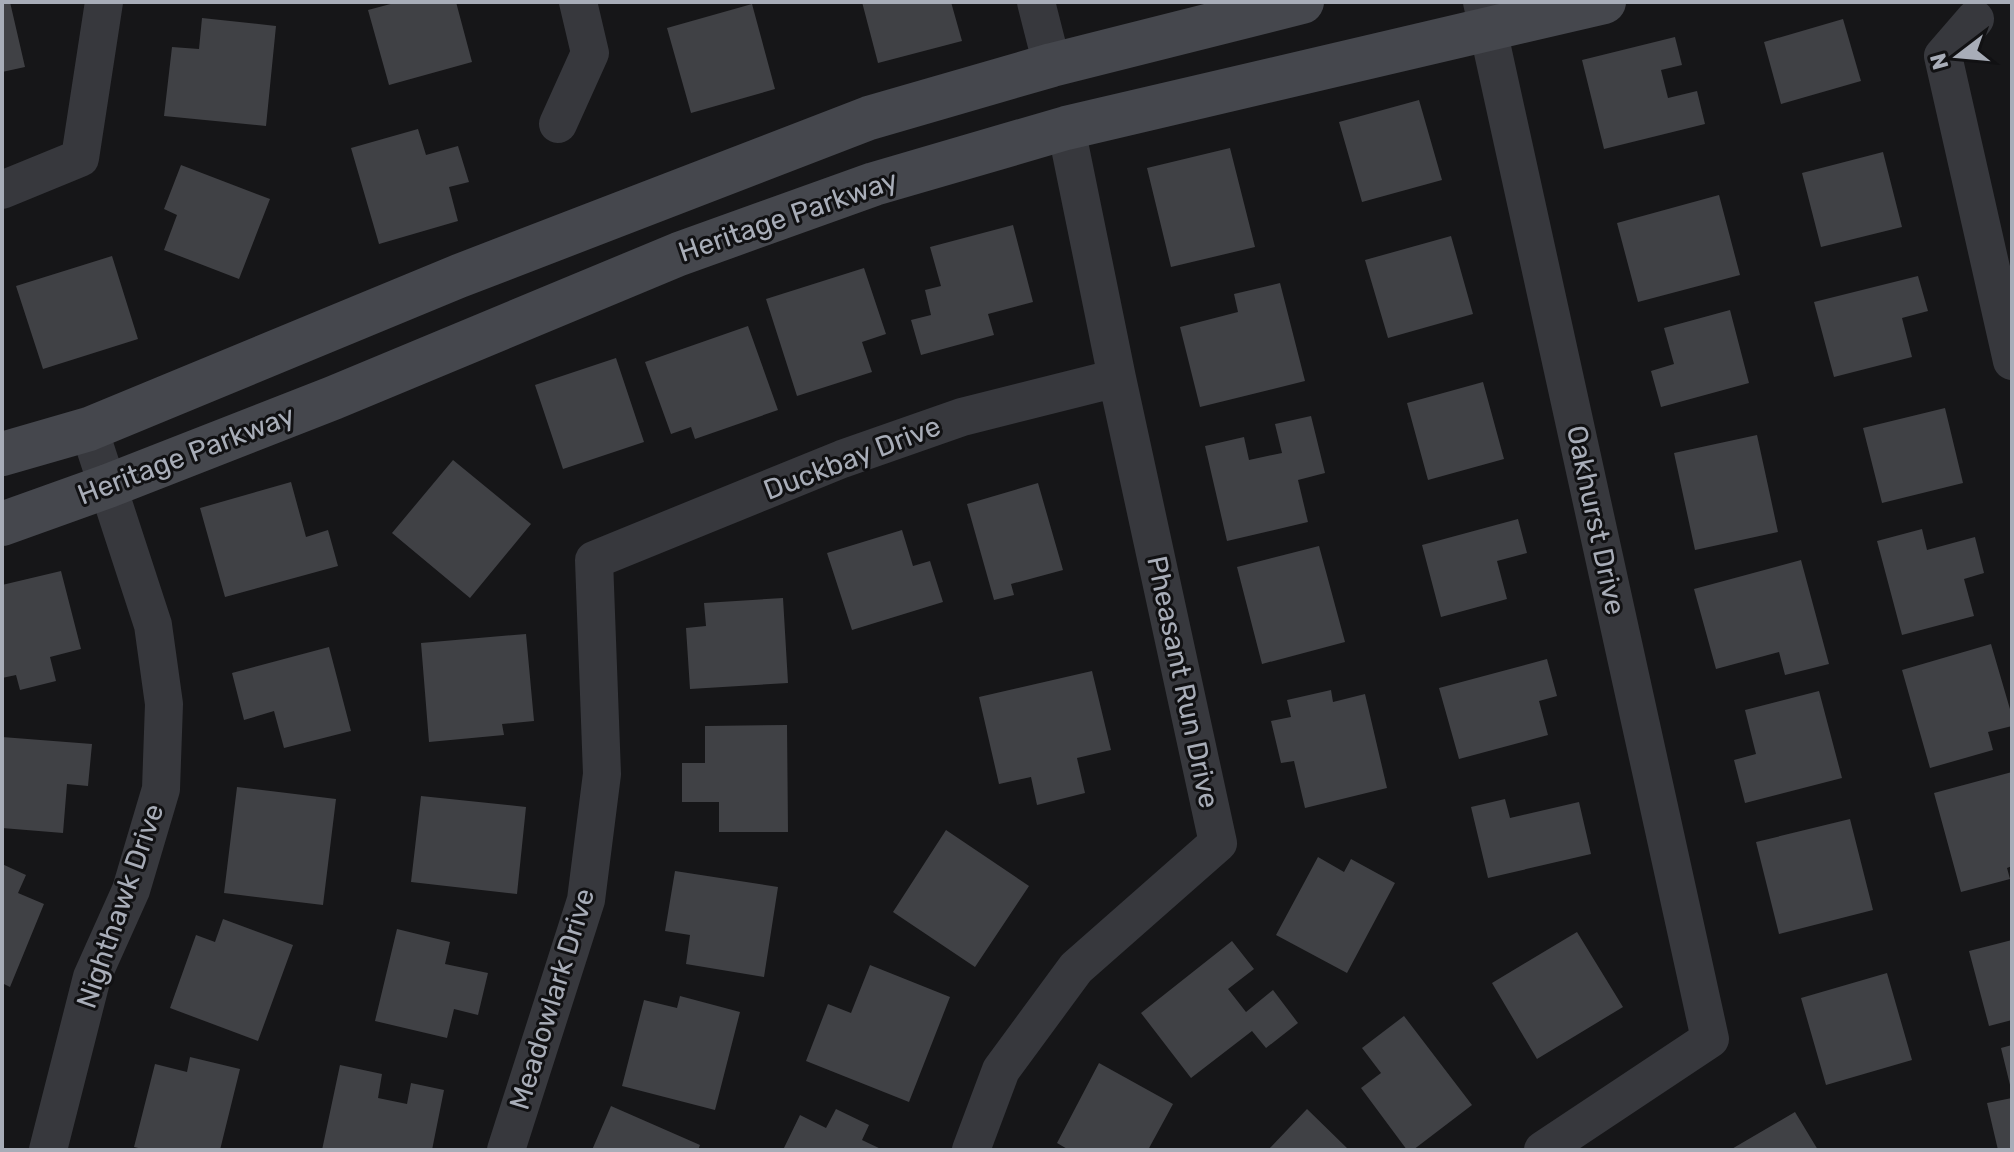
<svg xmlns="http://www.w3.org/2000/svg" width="2014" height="1152" font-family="Rubik,sans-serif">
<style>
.building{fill:#404145}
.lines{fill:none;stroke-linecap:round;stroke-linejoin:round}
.street{stroke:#37383d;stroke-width:38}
.secondary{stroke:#45474d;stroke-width:44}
.labels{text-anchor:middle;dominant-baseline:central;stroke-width:6;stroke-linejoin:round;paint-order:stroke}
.street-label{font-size:28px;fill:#a8adb8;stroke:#111113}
</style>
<rect width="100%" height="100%" fill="#161618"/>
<path class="building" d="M 2,2 L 10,2 L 25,67 L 2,72 Z
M 398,2 L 456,2 L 472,62 L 389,85 L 368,10 Z
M 862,2 L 951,2 L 962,41 L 878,63 Z
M 752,4 L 775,89 L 691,113 L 667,28 Z
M 202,18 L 276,26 L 266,126 L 164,116 L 172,47 L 199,49 Z
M 1843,19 L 1861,81 L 1781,104 L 1764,42 Z
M 1675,37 L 1682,65 L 1661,70 L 1668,98 L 1697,91 L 1705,124 L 1604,149 L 1582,60 Z
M 1419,100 L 1442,180 L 1362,202 L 1339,122 Z
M 418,129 L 426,155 L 458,146 L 469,182 L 449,187 L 458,221 L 379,244 L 351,148 Z
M 1230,148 L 1255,247 L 1171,267 L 1147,168 Z
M 1883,152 L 1902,227 L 1821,247 L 1802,173 Z
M 181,165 L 270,199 L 239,279 L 164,250 L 177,215 L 164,209 Z
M 1719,195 L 1740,275 L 1638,302 L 1617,223 Z
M 1013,225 L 1033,302 L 988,314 L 994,335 L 921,355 L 911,320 L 931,315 L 925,290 L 941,286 L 930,247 Z
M 1451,236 L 1473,314 L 1388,338 L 1365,260 Z
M 112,256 L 138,339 L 43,369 L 16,286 Z
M 864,268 L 886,334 L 862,342 L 872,372 L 797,396 L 766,299 Z
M 1918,276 L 1928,311 L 1902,318 L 1912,357 L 1834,377 L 1814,302 Z
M 1280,283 L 1305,381 L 1200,407 L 1180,327 L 1238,312 L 1234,294 Z
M 1730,310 L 1749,383 L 1661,407 L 1651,371 L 1674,364 L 1664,328 Z
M 748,326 L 778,410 L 695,439 L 691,427 L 671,434 L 645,362 Z
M 616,358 L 644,442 L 563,469 L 535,385 Z
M 1483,382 L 1504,459 L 1428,480 L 1407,403 Z
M 1945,408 L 1963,483 L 1882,503 L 1863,428 Z
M 1311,416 L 1325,473 L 1298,480 L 1308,522 L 1227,541 L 1205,446 L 1244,437 L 1249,460 L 1282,453 L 1275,424 Z
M 1757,435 L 1778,532 L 1695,550 L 1674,453 Z
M 453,460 L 531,524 L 470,598 L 392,533 Z
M 291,482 L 306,537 L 328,530 L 338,566 L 225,597 L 200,508 Z
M 1038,483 L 1063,570 L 1011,584 L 1014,595 L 994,600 L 967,504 Z
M 1518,519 L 1527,553 L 1497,561 L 1507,599 L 1441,617 L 1422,545 Z
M 1922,529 L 1927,550 L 1975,537 L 1984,573 L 1964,579 L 1974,616 L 1902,635 L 1877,541 Z
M 902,530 L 913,566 L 930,561 L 943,602 L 852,630 L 827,553 Z
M 1319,546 L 1345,642 L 1262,664 L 1237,567 Z
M 1801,560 L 1829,664 L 1785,675 L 1779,652 L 1716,669 L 1694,589 Z
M 61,571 L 81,649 L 50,657 L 56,681 L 20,690 L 16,675 L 2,678 L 2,585 Z
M 783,598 L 788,683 L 690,689 L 686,628 L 706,626 L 704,603 Z
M 526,634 L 534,721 L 502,724 L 504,735 L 429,742 L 421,643 Z
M 1991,644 L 2012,716 L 2012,726 L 1988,732 L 1993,750 L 1930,768 L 1902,670 Z
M 329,647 L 351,731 L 284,748 L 274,711 L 244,720 L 232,673 Z
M 1547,659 L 1557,696 L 1539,701 L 1548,735 L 1459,759 L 1439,688 Z
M 1092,671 L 1111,750 L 1077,758 L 1085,793 L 1037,805 L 1031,777 L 999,784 L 979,697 Z
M 1331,690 L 1333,702 L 1365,694 L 1387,788 L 1305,808 L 1294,761 L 1281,763 L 1271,721 L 1291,717 L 1287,700 Z
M 1819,691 L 1842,778 L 1745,803 L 1734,760 L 1756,754 L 1745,710 Z
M 787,725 L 788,832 L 719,832 L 719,802 L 682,802 L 682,763 L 705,763 L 705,726 Z
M 2,737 L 92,744 L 88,786 L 67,784 L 63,833 L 2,828 Z
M 2012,772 L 2012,866 L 2007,868 L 2010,879 L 1961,892 L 1934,793 Z
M 237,787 L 336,799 L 323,905 L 224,893 Z
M 421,796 L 526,807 L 517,894 L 411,882 Z
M 1505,799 L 1510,818 L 1579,802 L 1591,854 L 1488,878 L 1471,807 Z
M 1850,819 L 1873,910 L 1779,934 L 1756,842 Z
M 946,830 L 1029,886 L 975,967 L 893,912 Z
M 1318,857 L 1344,872 L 1351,859 L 1395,883 L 1347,973 L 1276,935 Z
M 2,864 L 26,875 L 18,893 L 44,904 L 10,987 L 2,983 Z
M 675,871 L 778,887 L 764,977 L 686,964 L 690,935 L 665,931 Z
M 223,919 L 293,945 L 258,1041 L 170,1008 L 196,935 L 215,942 Z
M 397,929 L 450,942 L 445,964 L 488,973 L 478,1015 L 454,1009 L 447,1038 L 375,1021 Z
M 1577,932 L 1623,1007 L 1537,1059 L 1492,983 Z
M 2012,940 L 2012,1020 L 1989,1026 L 1969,951 Z
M 1232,941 L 1254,969 L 1228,989 L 1246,1012 L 1273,990 L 1298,1023 L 1266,1048 L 1252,1031 L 1191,1078 L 1141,1013 Z
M 870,965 L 950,997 L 909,1102 L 806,1061 L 828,1004 L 851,1013 Z
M 1887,973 L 1912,1060 L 1826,1085 L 1801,998 Z
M 680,996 L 740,1012 L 715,1110 L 622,1086 L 644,1000 L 677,1008 Z
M 1404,1016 L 1472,1105 L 1413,1150 L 1407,1150 L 1361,1088 L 1381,1073 L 1362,1048 Z
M 2012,1045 L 2012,1089 L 2011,1089 L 2001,1048 Z
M 190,1057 L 240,1069 L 220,1150 L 147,1150 L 134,1147 L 155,1064 L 187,1072 Z
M 1099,1063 L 1173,1104 L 1148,1150 L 1069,1150 L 1057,1143 Z
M 340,1065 L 382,1074 L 378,1098 L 407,1104 L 411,1083 L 444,1090 L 432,1150 L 322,1150 Z
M 2012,1098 L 2012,1150 L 1998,1150 L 1987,1103 Z
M 611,1106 L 700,1145 L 698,1150 L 592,1150 Z
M 836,1109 L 869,1125 L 862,1140 L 883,1150 L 783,1150 L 800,1115 L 826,1128 Z
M 1307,1109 L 1349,1150 L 1268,1150 Z
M 1795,1112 L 1818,1150 L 1730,1150 Z"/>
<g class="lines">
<path class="street" d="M 1036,2 L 1052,65
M 1482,2 L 1710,1039 L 1543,1150
M 1975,19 L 1943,56 L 2012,361
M 558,124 L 590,53 L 578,2
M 2,190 L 80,158 L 104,2
M 48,1150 L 92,977 L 131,890 L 161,789 L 164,704 L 153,625 L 89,429
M 506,1150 L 586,900 L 602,774 L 594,560 L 842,459 L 962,417 L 1117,378
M 971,1150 L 1001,1070 L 1076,968 L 1218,843 L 1117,378 L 1066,128"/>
<path class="secondary" d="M 2,454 L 89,429 L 459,276 L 869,118 L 1052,65 L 1302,2
M 2,524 L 108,486 L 333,398 L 679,254 L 874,184 L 1066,128 L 1604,2"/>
</g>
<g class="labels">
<g class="street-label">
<text transform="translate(788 216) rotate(-19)">Heritage Parkway</text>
<text transform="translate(186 455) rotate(-21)">Heritage Parkway</text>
<text transform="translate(852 458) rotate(-21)">Duckbay Drive</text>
<text transform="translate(1596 520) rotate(78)">Oakhurst Drive</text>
<text transform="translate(1183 682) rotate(78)">Pheasant Run Drive</text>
<text transform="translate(120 906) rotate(-71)">Nighthawk Drive</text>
<text transform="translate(552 999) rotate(-73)">Meadowlark Drive</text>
</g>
</g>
<rect width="2014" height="1152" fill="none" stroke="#a8adb8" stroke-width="8"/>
<g transform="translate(1958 56) rotate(254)" stroke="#111113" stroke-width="6" paint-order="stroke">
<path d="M0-6L14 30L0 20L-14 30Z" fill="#a8adb8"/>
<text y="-12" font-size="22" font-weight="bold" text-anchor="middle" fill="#a8adb8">N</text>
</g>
</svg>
